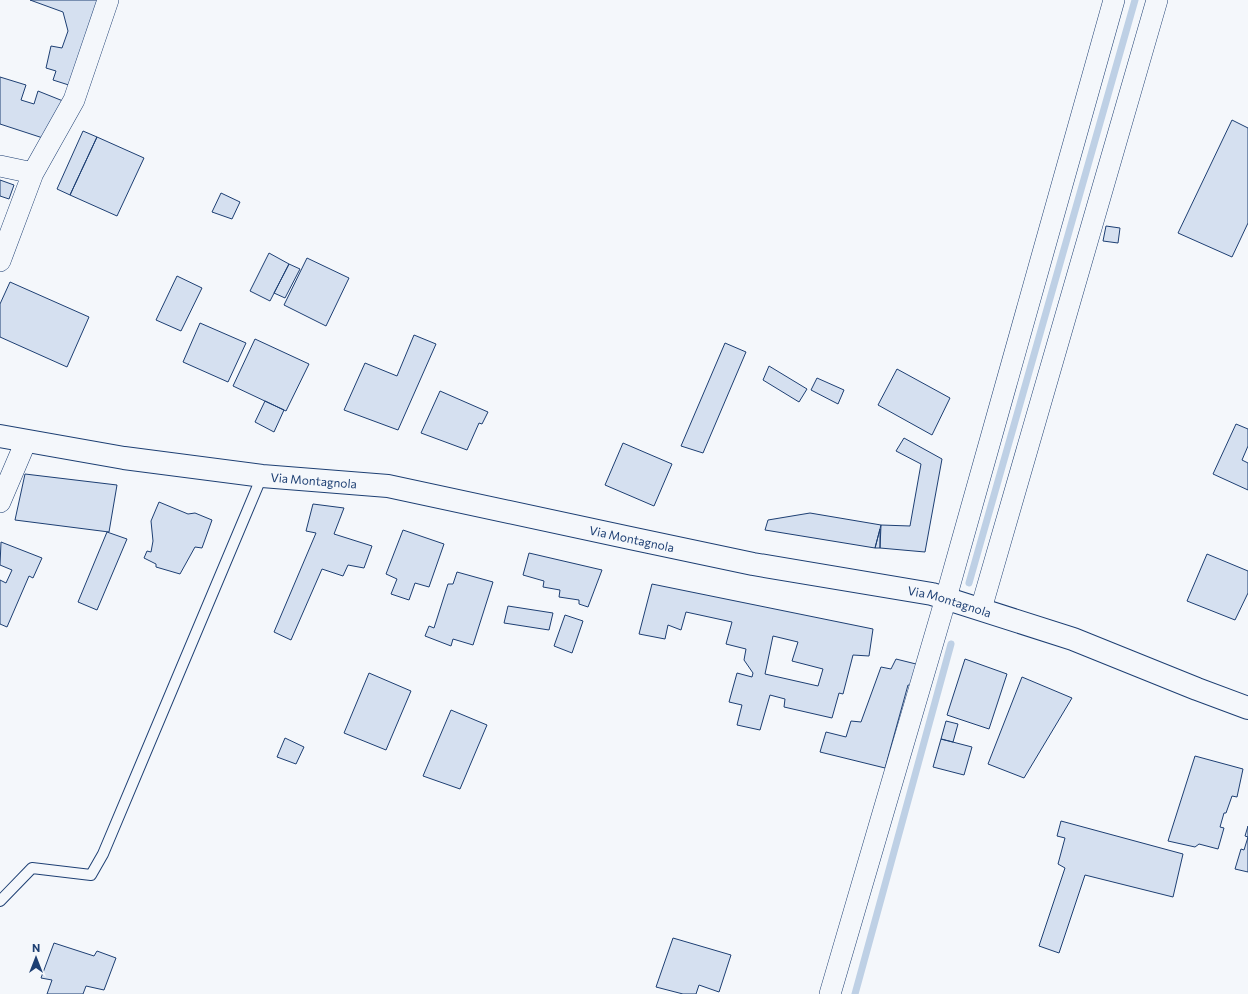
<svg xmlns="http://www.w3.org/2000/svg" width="1248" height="994" font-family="Commissioner,sans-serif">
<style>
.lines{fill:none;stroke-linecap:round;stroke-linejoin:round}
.stream{stroke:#bed0e5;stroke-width:7}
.building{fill:#d5e0f0;stroke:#1d3f73;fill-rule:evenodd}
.lane-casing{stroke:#1d3f73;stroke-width:12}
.street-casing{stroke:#1d3f73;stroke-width:22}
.secondary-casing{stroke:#1d3f73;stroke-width:24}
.lane{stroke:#f4f7fb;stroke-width:10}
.street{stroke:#f4f7fb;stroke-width:21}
.secondary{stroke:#f4f7fb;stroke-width:22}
.labels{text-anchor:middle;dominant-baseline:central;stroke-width:3;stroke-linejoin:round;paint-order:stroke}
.street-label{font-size:12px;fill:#1d3f73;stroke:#f4f7fb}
</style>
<rect width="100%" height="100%" fill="#f4f7fb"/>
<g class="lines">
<path class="stream" d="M 969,583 L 1135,0
M 855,994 L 951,644"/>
</g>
<path class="building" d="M 30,0 L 106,0 L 75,87 L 53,80 L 56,71 L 46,68 L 51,46 L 62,48 L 68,31 L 63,12 Z
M 0,77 L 26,85 L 21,100 L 34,104 L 38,91 L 63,101 L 49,140 L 0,124 Z
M 1232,120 L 1248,128 L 1248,223 L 1232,257 L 1178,233 Z
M 83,131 L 97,137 L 70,195 L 57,189 Z
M 97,137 L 144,158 L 117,216 L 70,195 Z
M 0,180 L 14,185 L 9,199 L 0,196 Z
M 221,193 L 240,202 L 232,219 L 212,212 Z
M 1106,226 L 1120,228 L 1118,243 L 1103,241 Z
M 269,253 L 289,264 L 270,301 L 250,291 Z
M 307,258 L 349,278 L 326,326 L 284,305 Z
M 289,264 L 300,269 L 285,298 L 274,293 Z
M 177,276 L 202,288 L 181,331 L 156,320 Z
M 10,282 L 89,317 L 67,367 L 0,337 L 0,304 Z
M 200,323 L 246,343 L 228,382 L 183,362 Z
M 414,335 L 436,344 L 398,430 L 344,410 L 365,363 L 397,376 Z
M 255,339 L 309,364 L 286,411 L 233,386 Z
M 725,343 L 746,352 L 703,453 L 681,446 Z
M 769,366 L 807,389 L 799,402 L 763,380 Z
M 897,369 L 950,398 L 932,435 L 878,405 Z
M 817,378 L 844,390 L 838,404 L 811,390 Z
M 440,391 L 488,412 L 482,424 L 479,423 L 467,450 L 421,433 Z
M 265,401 L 284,410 L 274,432 L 255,422 Z
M 1236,424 L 1248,429 L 1248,446 L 1242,460 L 1248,463 L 1248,490 L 1213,474 Z
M 904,438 L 942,459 L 925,552 L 880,548 L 881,525 L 910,526 L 921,464 L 896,451 Z
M 623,443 L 672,464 L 654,506 L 605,485 Z
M 25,474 L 117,485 L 109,532 L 15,520 Z
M 159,502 L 188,514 L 195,513 L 212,520 L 202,548 L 195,547 L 180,574 L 156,567 L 156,564 L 144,558 L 147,551 L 151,552 L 153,541 L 151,521 Z
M 313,504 L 344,508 L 334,534 L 372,546 L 364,568 L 348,565 L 343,576 L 322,569 L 291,640 L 274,632 L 316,533 L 306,531 Z
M 810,513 L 881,525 L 875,548 L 765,530 L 768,520 Z
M 880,529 L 880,548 L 875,548 Z
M 403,530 L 444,544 L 429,587 L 415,583 L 409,600 L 391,594 L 397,579 L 386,574 Z
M 107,532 L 127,539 L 97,610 L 78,602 Z
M 1,542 L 42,558 L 33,578 L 29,576 L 7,627 L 0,624 L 0,580 L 6,583 L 12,570 L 0,565 Z
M 529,553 L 602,570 L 588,607 L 579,604 L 579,600 L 559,597 L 560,590 L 543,587 L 544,581 L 523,575 Z
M 1207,554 L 1248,571 L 1248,593 L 1235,620 L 1187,601 Z
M 457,572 L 493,582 L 473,645 L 453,639 L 451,646 L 425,636 L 429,626 L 434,628 L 448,584 L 453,584 Z
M 652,584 L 873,629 L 869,656 L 853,655 L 843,694 L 839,693 L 832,718 L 784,707 L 785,699 L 770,695 L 760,730 L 737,725 L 742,705 L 729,702 L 737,673 L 752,677 L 753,673 L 744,660 L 746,649 L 726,644 L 732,622 L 686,612 L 681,630 L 668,625 L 665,639 L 639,634 ZM 773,636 L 798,642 L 792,661 L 823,669 L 818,686 L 765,674 Z
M 508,606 L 553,613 L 549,630 L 504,623 Z
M 565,615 L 583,621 L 572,653 L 554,646 Z
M 896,659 L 920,665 L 916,686 L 908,685 L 885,768 L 820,752 L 826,732 L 846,737 L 851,721 L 861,722 L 881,667 L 891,669 Z
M 965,659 L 1007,674 L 989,729 L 947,715 Z
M 369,673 L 411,691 L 386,750 L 344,733 Z
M 1022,677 L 1072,698 L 1024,778 L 988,764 Z
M 451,710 L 487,725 L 460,789 L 423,776 Z
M 946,721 L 958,724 L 953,742 L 941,739 Z
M 285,738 L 304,747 L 296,764 L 277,757 Z
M 941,739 L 972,747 L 964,775 L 933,767 Z
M 1195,756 L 1243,769 L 1237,797 L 1232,796 L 1226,813 L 1224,813 L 1220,827 L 1224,828 L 1218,849 L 1199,844 L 1195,847 L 1168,841 Z
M 1061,821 L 1183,854 L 1173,897 L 1085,875 L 1059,953 L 1039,946 L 1065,868 L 1058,864 L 1065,838 L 1057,836 Z
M 1248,826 L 1248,872 L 1235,869 L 1241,849 L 1244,850 L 1248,837 L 1245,836 Z
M 673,938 L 731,955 L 719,992 L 699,985 L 696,994 L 683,994 L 656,987 Z
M 54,943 L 94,956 L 97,951 L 116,958 L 104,990 L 86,986 L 83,994 L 47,994 L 52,980 L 41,978 Z"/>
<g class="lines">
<defs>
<path id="lane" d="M 0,901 L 32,868 L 91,875 L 103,854 L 262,476"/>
<path id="street" d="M 0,166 L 33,173
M 0,261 L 33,173 L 74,100 L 108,0
M 0,502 L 26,441
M 981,609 L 1157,0
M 830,994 L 946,598 L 1114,0"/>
<g id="secondary">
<path id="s1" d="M 0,436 L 124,458 L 262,476 L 388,486 L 630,538 L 753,564 L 932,594 L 1073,639 L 1197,689 L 1248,708"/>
</g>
</defs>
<use href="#lane" class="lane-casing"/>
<use href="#street" class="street-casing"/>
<use href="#secondary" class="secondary-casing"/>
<use href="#lane" class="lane"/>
<use href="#street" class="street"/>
<use href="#secondary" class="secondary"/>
</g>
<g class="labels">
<g class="street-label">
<text stroke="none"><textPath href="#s1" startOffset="317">Via Montagnola</textPath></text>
<text stroke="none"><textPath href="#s1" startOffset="641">Via Montagnola</textPath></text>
<text stroke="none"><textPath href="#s1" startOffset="965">Via Montagnola</textPath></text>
</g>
</g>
<g transform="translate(36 958)" stroke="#f4f7fb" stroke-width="3" paint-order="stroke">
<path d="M0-3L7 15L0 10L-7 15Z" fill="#1d3f73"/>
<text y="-6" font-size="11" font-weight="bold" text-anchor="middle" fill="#1d3f73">N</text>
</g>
</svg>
